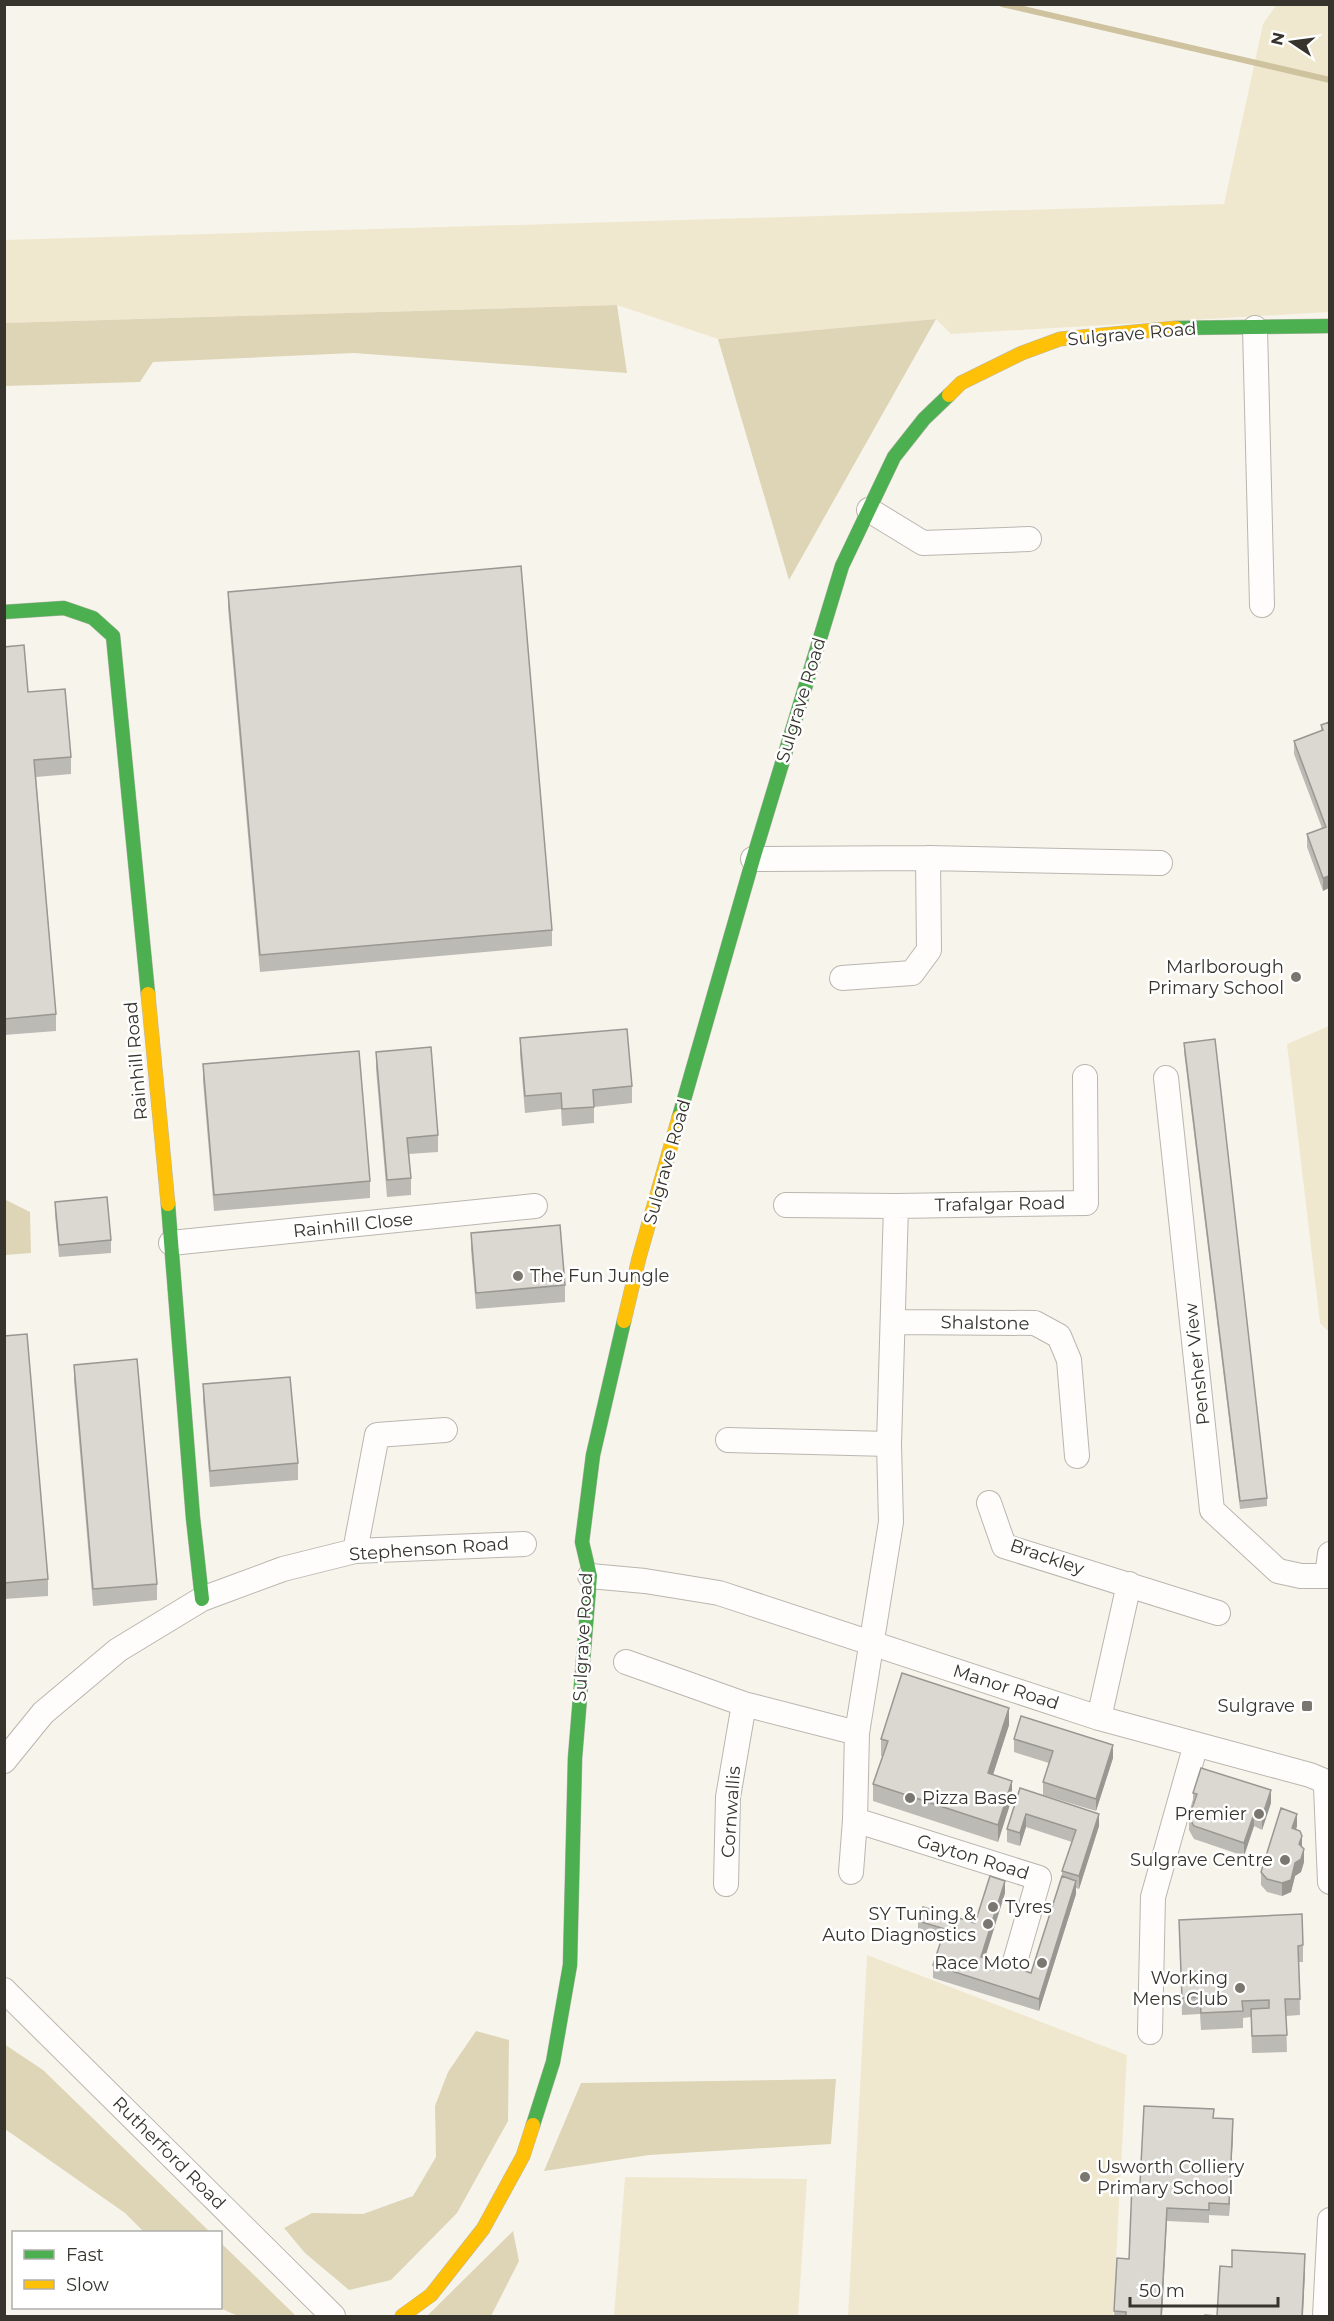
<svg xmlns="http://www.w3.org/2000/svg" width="1334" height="2321" font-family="Montserrat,sans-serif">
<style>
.green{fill:#f0e8ce}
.forest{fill:#ded4b6}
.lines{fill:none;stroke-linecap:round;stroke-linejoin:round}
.stream{stroke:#cec29f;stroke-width:6}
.street-casing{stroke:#b9b6af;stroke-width:26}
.fast-casing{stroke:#b9b6af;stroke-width:15}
.slow-casing{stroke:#b9b6af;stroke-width:15}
.street{stroke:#fefdfc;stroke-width:24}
.fast{stroke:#4caf50;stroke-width:14}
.slow{stroke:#ffc107;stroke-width:14}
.wall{fill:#bcbab4}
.shaded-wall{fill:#999792}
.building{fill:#dbd8d1;stroke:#999792;stroke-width:1.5}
.poi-dot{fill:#7a7770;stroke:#fff;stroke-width:2}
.labels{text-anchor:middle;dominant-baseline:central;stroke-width:5;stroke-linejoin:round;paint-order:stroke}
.street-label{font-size:18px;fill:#36342d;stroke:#fff}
.poi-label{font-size:18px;fill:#36342d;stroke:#fff;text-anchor:end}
</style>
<rect width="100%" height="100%" fill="#f7f4eb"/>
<path class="green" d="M 1276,5 L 1329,5 L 1329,312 L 951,334 L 936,319 L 718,339 L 617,305 L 5,323 L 4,240 L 1224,204 L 1263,24 Z
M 1329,1026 L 1329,1332 L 1320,1323 L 1287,1044 Z
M 867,1955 L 1127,2055 L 1113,2316 L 848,2316 Z
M 625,2177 L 807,2179 L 798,2316 L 614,2316 Z"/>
<path class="forest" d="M 617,305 L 627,373 L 354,353 L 153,362 L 140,382 L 5,386 L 5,323 Z
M 936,319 L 789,580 L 718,339 Z
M 4,1199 L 30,1212 L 31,1253 L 5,1255 Z
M 476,2031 L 509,2040 L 508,2121 L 457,2213 L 391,2280 L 349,2290 L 305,2253 L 284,2228 L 312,2213 L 363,2214 L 413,2196 L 436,2157 L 435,2106 L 448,2072 Z
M 4,2044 L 43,2070 L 210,2232 L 144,2232 L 125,2213 L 5,2129 Z
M 836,2079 L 831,2144 L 649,2155 L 544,2171 L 581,2083 Z
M 513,2231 L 519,2261 L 491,2316 L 427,2316 Z
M 221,2243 L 296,2316 L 238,2316 L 220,2308 Z"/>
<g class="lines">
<path class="stream" d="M 1002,4 L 1330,80"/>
<defs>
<path id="street" d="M 1255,328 L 1262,605
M 869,510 L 923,543 L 1029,539
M 753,859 L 928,858 L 1160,863
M 842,978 L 912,973 L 929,950 L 928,858
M 1166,1078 L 1212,1510 L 1278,1571 L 1301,1576 L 1327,1576 L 1330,1554
M 786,1205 L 896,1206
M 171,1243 L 535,1206
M 894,1322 L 1035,1323 L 1059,1336 L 1069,1360 L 1077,1456
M 728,1440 L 889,1444
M 989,1503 L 1004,1546 L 1218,1613
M 355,1551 L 377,1435 L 445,1430
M 590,1576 L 645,1581 L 719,1593 L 1099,1718 L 1310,1775 L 1322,1780 L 1326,1787 L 1330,1882
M 626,1662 L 744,1704 L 857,1733
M 1099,1718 L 1129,1584
M 4,1761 L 43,1713 L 118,1650 L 202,1599 L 283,1569 L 355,1551 L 524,1544
M 855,1820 L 1039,1878 L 1014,1965
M 851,1872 L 855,1820 L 857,1733 L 891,1522 L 889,1444 L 896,1206 L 1086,1203 L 1085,1077
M 726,1884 L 728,1797 L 744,1704
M 4,1990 L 333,2316
M 1150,2032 L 1153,1897 L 1196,1744
M 1325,2316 L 1330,2220"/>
<path id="fast" d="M 1176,328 L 1330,326
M 4,612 L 64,608 L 93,618 L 113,636 L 148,994
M 679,1117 L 753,859 L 842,566 L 894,457 L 924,419 L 949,395
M 168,1204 L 193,1518 L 202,1599
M 533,2125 L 553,2062 L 570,1965 L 575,1758 L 590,1576 L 582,1542 L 593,1455 L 624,1321"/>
<path id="slow" d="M 949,395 L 961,383 L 1022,353 L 1060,339 L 1176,328
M 148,994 L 168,1204
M 624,1321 L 639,1258 L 679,1117
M 402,2316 L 431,2295 L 483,2229 L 523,2156 L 533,2125"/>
</defs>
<use href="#street" class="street-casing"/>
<use href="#fast" class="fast-casing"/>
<use href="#slow" class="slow-casing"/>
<use href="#street" class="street"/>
<use href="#fast" class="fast"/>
<use href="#slow" class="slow"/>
</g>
<path class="wall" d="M 228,592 L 552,930 L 552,946 L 260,972 L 228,608 Z
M 4,647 L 28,692 L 71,757 L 71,774 L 36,777 L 56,1014 L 56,1031 L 4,1035 Z
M 1329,722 L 1323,891 L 1307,847 L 1307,834 L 1322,828 L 1294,754 L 1294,741 L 1321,731 L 1321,725 Z
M 520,1038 L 632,1086 L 632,1103 L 594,1107 L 594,1123 L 562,1126 L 561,1109 L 525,1113 L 520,1055 Z
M 1184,1043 L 1267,1498 L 1267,1506 L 1240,1509 L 1184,1052 Z
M 376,1052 L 438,1135 L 438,1152 L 409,1154 L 411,1178 L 411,1195 L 387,1197 L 376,1069 Z
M 203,1064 L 370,1181 L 370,1198 L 214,1211 L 203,1081 Z
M 55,1202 L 111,1240 L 111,1253 L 59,1257 L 55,1215 Z
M 471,1233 L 565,1285 L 565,1302 L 476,1309 L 471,1249 Z
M 4,1336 L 48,1579 L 48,1596 L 4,1599 Z
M 74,1365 L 157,1584 L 157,1600 L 93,1606 L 74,1381 Z
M 203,1384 L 298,1463 L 298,1480 L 210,1487 L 203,1401 Z
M 1009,1725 L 993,1775 L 1012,1798 L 998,1842 L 873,1801 L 873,1784 L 883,1756 L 881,1756 L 881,1739 Z
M 1014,1739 L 1113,1758 L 1096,1811 L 1043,1795 L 1043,1782 L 1049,1763 L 1014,1752 Z
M 1020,1788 L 1099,1826 L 1079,1889 L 1076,1888 L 1076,1894 L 1039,2011 L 933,1978 L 933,1965 L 941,1941 L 918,1934 L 918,1921 L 975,1923 L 1005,1893 L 985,1958 L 1031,1973 L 1062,1876 L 1062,1871 L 1072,1842 L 1026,1827 L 1020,1846 L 1007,1842 L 1007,1829 Z
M 1193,1793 L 1271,1803 L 1262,1830 L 1254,1826 L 1244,1856 L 1194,1839 L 1189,1830 L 1189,1817 L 1193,1806 Z
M 1297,1826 L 1296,1830 L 1302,1848 L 1304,1862 L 1301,1872 L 1295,1876 L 1291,1892 L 1282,1896 L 1267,1892 L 1261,1885 L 1261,1872 Z
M 1179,1920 L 1303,1945 L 1303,1962 L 1299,1962 L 1300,2015 L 1286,2016 L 1287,2052 L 1252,2053 L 1251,2017 L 1243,2018 L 1243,2028 L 1201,2030 L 1200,2014 L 1182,2015 Z
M 1214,2118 L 1233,2132 L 1229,2216 L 1209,2215 L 1209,2223 L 1167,2221 L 1162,2316 L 1114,2316 L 1117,2258 L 1129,2259 L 1140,2184 Z"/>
<path class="shaded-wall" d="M 1329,876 L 1329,888 L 1323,891 L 1323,878 Z
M 1009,1708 L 1009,1725 L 988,1790 L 988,1773 Z
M 1113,1745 L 1113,1758 L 1096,1811 L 1096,1799 Z
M 1012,1781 L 1012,1798 L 998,1842 L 998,1825 Z
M 1271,1790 L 1271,1803 L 1262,1830 L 1262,1817 Z
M 1026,1814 L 1026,1827 L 1020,1846 L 1020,1833 Z
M 1099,1814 L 1099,1826 L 1079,1889 L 1079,1876 Z
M 1254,1814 L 1254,1826 L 1244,1856 L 1244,1843 Z
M 1297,1814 L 1297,1826 L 1292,1841 L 1292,1828 Z
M 1302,1836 L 1302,1849 L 1299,1844 Z
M 1304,1849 L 1304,1862 L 1301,1872 L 1295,1876 L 1291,1892 L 1282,1896 L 1282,1883 Z
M 1005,1881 L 1005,1893 L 981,1970 L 981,1957 Z
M 1076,1881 L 1076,1894 L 1039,2011 L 1039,1999 Z
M 1233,2119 L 1233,2132 L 1229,2216 L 1229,2204 Z
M 1167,2208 L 1162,2316 L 1161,2316 Z
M 1305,2254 L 1305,2271 L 1303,2316 L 1302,2316 Z"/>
<path class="building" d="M 521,566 L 552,930 L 260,955 L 228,592 Z
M 24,645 L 28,692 L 65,689 L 71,757 L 34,760 L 56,1014 L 4,1019 L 4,647 Z
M 1329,722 L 1329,876 L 1323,878 L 1307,834 L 1326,827 L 1294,741 L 1323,730 L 1321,725 Z
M 627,1029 L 632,1086 L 593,1090 L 594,1107 L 562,1109 L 561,1093 L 525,1096 L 520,1038 Z
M 1215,1039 L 1267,1498 L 1240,1501 L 1184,1043 Z
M 431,1047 L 438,1135 L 407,1138 L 411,1178 L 387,1180 L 376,1052 Z
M 359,1051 L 370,1181 L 214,1195 L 203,1064 Z
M 107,1197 L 111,1240 L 59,1245 L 55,1202 Z
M 560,1225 L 565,1285 L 476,1293 L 471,1233 Z
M 27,1334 L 48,1579 L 4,1583 L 4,1336 Z
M 137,1359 L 157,1584 L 93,1589 L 74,1365 Z
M 290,1377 L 298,1463 L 210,1471 L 203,1384 Z
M 902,1673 L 1009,1708 L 988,1773 L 1012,1781 L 998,1825 L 873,1784 L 888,1741 L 881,1739 Z
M 1021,1716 L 1113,1745 L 1096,1799 L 1043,1782 L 1053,1751 L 1014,1739 Z
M 1201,1768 L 1271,1790 L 1262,1817 L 1254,1814 L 1244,1843 L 1194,1826 L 1189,1817 L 1197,1794 L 1193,1793 Z
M 1020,1788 L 1099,1814 L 1079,1876 L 1062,1871 L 1076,1830 L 1026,1814 L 1020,1833 L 1007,1829 Z
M 1281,1808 L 1297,1814 L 1292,1828 L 1300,1831 L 1302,1836 L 1299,1844 L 1304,1849 L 1301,1859 L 1295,1863 L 1291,1880 L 1282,1883 L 1267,1879 L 1261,1872 Z
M 990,1876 L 1005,1881 L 981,1957 L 1031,1973 L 1062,1876 L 1076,1881 L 1039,1999 L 933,1965 L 945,1929 L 918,1921 L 923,1907 L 975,1923 Z
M 1302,1914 L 1303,1945 L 1298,1946 L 1300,1999 L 1285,1999 L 1287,2035 L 1252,2036 L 1251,2009 L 1269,2008 L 1269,2000 L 1242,2001 L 1243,2011 L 1201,2013 L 1200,1997 L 1182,1998 L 1179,1920 Z
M 1144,2106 L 1214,2109 L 1213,2118 L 1233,2119 L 1229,2204 L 1209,2203 L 1209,2210 L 1167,2208 L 1161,2316 L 1126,2316 L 1126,2312 L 1114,2311 L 1117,2258 L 1129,2259 L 1132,2184 L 1140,2184 Z
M 1232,2250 L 1305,2254 L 1302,2316 L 1205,2316 L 1205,2315 L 1217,2316 L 1220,2266 L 1232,2267 Z"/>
<g class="poi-dot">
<circle cx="1296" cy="977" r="6"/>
<circle cx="518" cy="1276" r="6"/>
<rect x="1301" y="1700" width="12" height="12" rx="3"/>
<circle cx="910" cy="1798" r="6"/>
<circle cx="1259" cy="1814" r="6"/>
<circle cx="1285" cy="1860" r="6"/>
<circle cx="993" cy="1907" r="6"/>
<circle cx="988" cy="1924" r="6"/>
<circle cx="1042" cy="1963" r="6"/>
<circle cx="1240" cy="1988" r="6"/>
<circle cx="1085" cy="2177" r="6"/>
</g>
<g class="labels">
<g class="street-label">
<text transform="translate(1132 334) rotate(-5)">Sulgrave Road</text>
<text transform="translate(801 700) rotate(-73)">Sulgrave Road</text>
<text transform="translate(136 1061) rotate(-95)">Rainhill Road</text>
<text transform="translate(667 1162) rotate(-74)">Sulgrave Road</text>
<text transform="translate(1000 1204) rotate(-1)">Trafalgar Road</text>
<text transform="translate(353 1225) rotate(-6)">Rainhill Close</text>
<text transform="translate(985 1323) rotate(1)">Shalstone</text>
<text transform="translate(1197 1364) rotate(-96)">Pensher View</text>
<text transform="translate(429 1549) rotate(-4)">Stephenson Road</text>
<text transform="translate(1047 1557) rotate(19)">Brackley</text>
<text transform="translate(583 1637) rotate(-87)">Sulgrave Road</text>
<text transform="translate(1006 1687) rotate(18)">Manor Road</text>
<text transform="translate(731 1812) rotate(-86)">Cornwallis</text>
<text transform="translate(973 1857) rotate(17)">Gayton Road</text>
<text transform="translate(169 2153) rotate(45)">Rutherford Road</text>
</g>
<g class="poi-label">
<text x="1284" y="967">Marlborough<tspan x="1284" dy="21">Primary School</tspan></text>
<text x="530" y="1276" text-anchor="start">The Fun Jungle</text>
<text x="1295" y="1706">Sulgrave</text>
<text x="922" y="1798" text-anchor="start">Pizza Base</text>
<text x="1247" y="1814">Premier</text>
<text x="1273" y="1860">Sulgrave Centre</text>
<text x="1005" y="1907" text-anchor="start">Tyres</text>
<text x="976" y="1914">SY Tuning &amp;<tspan x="976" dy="21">Auto Diagnostics</tspan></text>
<text x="1030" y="1963">Race Moto</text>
<text x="1228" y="1978">Working<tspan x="1228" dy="21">Mens Club</tspan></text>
<text x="1097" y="2167" text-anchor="start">Usworth Colliery<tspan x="1097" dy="21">Primary School</tspan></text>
</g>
</g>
<rect width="1334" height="2321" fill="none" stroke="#36342d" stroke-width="12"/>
<rect x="12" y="2231" width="210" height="78" fill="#ffffff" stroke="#afaeab" stroke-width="1.5"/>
<rect x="24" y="2250" width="30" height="9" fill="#4caf50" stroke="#afaeab" stroke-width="1.5"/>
<text x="66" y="2261" font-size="18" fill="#36342d">Fast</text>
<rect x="24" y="2280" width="30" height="9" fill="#ffc107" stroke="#afaeab" stroke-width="1.5"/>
<text x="66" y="2291" font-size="18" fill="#36342d">Slow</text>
<g transform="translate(1292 42) rotate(283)" stroke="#ffffff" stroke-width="4.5" paint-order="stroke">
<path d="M0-4.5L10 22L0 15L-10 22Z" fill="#36342d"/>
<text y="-9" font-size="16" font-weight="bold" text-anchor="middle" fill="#36342d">N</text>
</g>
<path d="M1130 2297v9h148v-9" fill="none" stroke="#36342d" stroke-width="3"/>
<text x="1139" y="2297" font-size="18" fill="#36342d" stroke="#ffffff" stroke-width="4.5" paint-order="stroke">50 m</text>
</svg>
